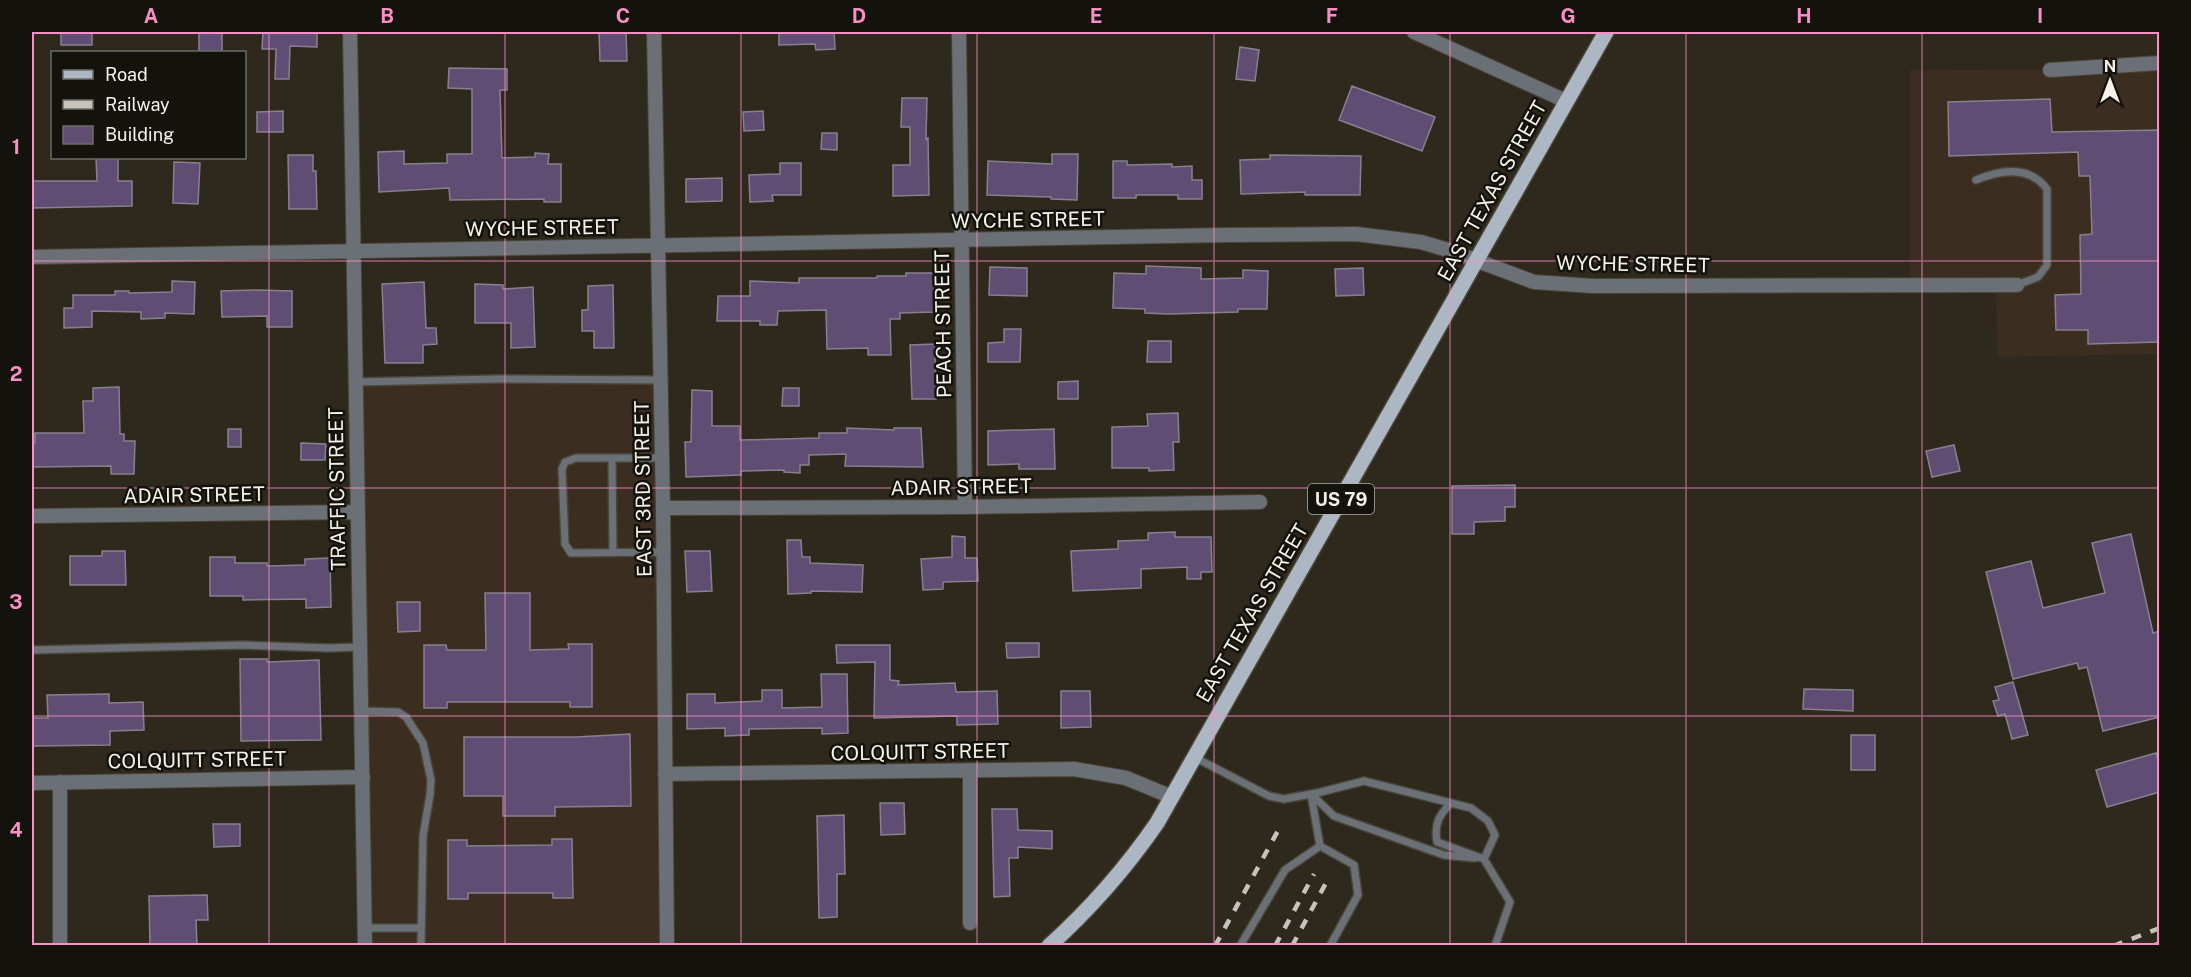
<svg xmlns="http://www.w3.org/2000/svg" width="2191" height="977" font-family="'Public Sans',sans-serif">
<style>
.education{fill:#3c2d21}
.building{fill:#5f4d73;stroke:#87808f;stroke-width:1.5}
.lines{fill:none;stroke-linecap:round;stroke-linejoin:round}
.lane-casing{stroke:#4a4539;stroke-width:10}
.street-casing{stroke:#4a4539;stroke-width:16}
.primary-casing{stroke:#4a4539;stroke-width:18}
.lane{stroke:#6b7076;stroke-width:7}
.street{stroke:#6b7076;stroke-width:14}
.primary{stroke:#adb6c3;stroke-width:15}
.rail{stroke:#c7c3ba;stroke-width:4.5;stroke-dasharray:10 10;stroke-linecap:butt}
.grid{fill:none;stroke:#fa8fc7;stroke-width:1.5;stroke-opacity:0.55}
.labels{text-anchor:middle;dominant-baseline:central;stroke-width:5;stroke-linejoin:round;paint-order:stroke}
.shield{fill:#14120c;stroke:#b2afa7;stroke-width:1.5}
.shield-label{font-size:18px;font-weight:bold;fill:#f6f2ea}
.street-label{font-size:20px;fill:#f6f2ea;stroke:#14120c}
.neatline{fill:none;stroke:#fa8fc7;stroke-width:2}
.grid-label{font-size:20px;text-anchor:middle;font-weight:bold;fill:#fa8fc7}
</style>
<rect width="100%" height="100%" fill="#2e291c"/>
<path class="education" d="M 2159,69 L 2159,354 L 1997,357 L 1996,282 L 1910,282 L 1910,70 Z
M 660,380 L 667,945 L 367,945 L 355,383 Z"/>
<path class="building" d="M 61,32 L 92,32 L 92,45 L 61,45 Z
M 199,32 L 222,32 L 222,52 L 199,52 Z
M 263,32 L 317,32 L 317,47 L 290,46 L 289,79 L 275,79 L 276,49 L 262,49 Z
M 599,32 L 626,32 L 627,61 L 600,61 Z
M 779,32 L 834,32 L 835,49 L 816,50 L 815,44 L 779,45 Z
M 1240,47 L 1259,50 L 1255,81 L 1236,79 Z
M 449,68 L 507,69 L 507,90 L 500,90 L 502,158 L 535,157 L 535,153 L 549,154 L 548,164 L 561,164 L 561,202 L 544,202 L 544,199 L 450,200 L 449,188 L 379,192 L 378,152 L 404,151 L 404,164 L 447,163 L 447,154 L 472,154 L 472,89 L 448,88 Z
M 1352,86 L 1435,117 L 1422,151 L 1339,120 Z
M 902,98 L 927,98 L 926,139 L 928,138 L 929,195 L 893,196 L 893,165 L 910,165 L 910,127 L 901,127 Z
M 2050,99 L 2052,132 L 2160,130 L 2160,342 L 2088,344 L 2088,330 L 2056,330 L 2055,295 L 2081,294 L 2080,235 L 2092,234 L 2090,176 L 2079,176 L 2078,152 L 1949,156 L 1948,102 Z
M 283,111 L 283,132 L 257,132 L 257,112 Z
M 763,111 L 764,130 L 744,131 L 743,112 Z
M 822,133 L 837,133 L 837,150 L 821,149 Z
M 1052,154 L 1078,154 L 1077,200 L 1051,199 L 1051,197 L 987,195 L 988,161 L 1052,164 Z
M 288,155 L 313,155 L 313,171 L 316,171 L 317,209 L 289,209 Z
M 1270,155 L 1361,156 L 1360,195 L 1305,195 L 1305,192 L 1241,194 L 1240,160 L 1270,159 Z
M 96,158 L 118,158 L 118,181 L 132,181 L 132,206 L 32,208 L 32,181 L 97,181 Z
M 1113,161 L 1127,161 L 1127,165 L 1172,164 L 1172,167 L 1192,166 L 1192,180 L 1202,180 L 1202,199 L 1178,199 L 1178,195 L 1136,195 L 1136,198 L 1113,198 Z
M 174,162 L 200,163 L 198,204 L 173,203 Z
M 780,163 L 801,163 L 801,195 L 772,195 L 773,201 L 750,202 L 749,175 L 780,174 Z
M 722,178 L 722,201 L 686,202 L 686,179 Z
M 1146,266 L 1201,268 L 1201,279 L 1243,278 L 1243,270 L 1268,271 L 1267,309 L 1238,309 L 1238,312 L 1169,314 L 1145,313 L 1145,309 L 1113,308 L 1114,273 L 1146,274 Z
M 990,267 L 1027,268 L 1027,296 L 989,295 Z
M 1363,268 L 1364,295 L 1336,296 L 1335,269 Z
M 906,273 L 934,273 L 935,312 L 900,313 L 900,319 L 890,319 L 891,355 L 868,355 L 868,348 L 827,349 L 826,310 L 778,311 L 777,325 L 760,325 L 760,321 L 717,321 L 718,296 L 750,296 L 750,281 L 799,283 L 799,278 L 877,278 L 877,276 L 906,276 Z
M 172,281 L 195,282 L 194,314 L 165,313 L 165,318 L 141,319 L 141,312 L 92,311 L 92,327 L 64,328 L 64,308 L 73,308 L 73,295 L 115,295 L 115,291 L 129,291 L 129,293 L 172,292 Z
M 424,282 L 426,328 L 436,328 L 437,344 L 423,345 L 423,363 L 385,363 L 382,284 Z
M 475,284 L 503,285 L 503,289 L 533,287 L 535,347 L 511,348 L 511,323 L 475,323 Z
M 613,285 L 614,348 L 594,348 L 594,331 L 582,331 L 582,310 L 588,310 L 588,286 Z
M 255,290 L 292,291 L 292,327 L 267,327 L 267,316 L 222,317 L 221,291 Z
M 1004,329 L 1021,329 L 1020,362 L 988,362 L 988,343 L 1004,342 Z
M 1148,341 L 1171,341 L 1171,362 L 1147,362 Z
M 935,344 L 936,399 L 912,399 L 910,345 Z
M 1078,381 L 1078,399 L 1058,399 L 1058,382 Z
M 119,387 L 120,434 L 124,434 L 124,441 L 135,441 L 134,474 L 111,474 L 111,466 L 32,467 L 32,443 L 35,443 L 35,433 L 84,433 L 83,401 L 93,401 L 93,388 Z
M 783,388 L 799,388 L 799,406 L 782,406 Z
M 692,390 L 712,391 L 712,426 L 740,426 L 740,440 L 819,438 L 819,433 L 847,433 L 847,428 L 894,430 L 894,428 L 921,428 L 923,467 L 845,466 L 846,454 L 809,455 L 809,465 L 800,465 L 800,473 L 784,472 L 784,470 L 741,471 L 741,475 L 686,477 L 685,442 L 691,442 Z
M 1178,413 L 1179,442 L 1173,442 L 1174,470 L 1149,471 L 1149,468 L 1112,468 L 1112,427 L 1148,426 L 1147,414 Z
M 228,429 L 241,429 L 241,447 L 228,447 Z
M 1054,429 L 1055,469 L 1019,469 L 1019,464 L 988,465 L 988,431 Z
M 301,443 L 326,444 L 325,460 L 301,460 Z
M 1954,445 L 1960,471 L 1932,477 L 1926,451 Z
M 1515,485 L 1515,507 L 1505,507 L 1505,521 L 1474,522 L 1474,534 L 1452,534 L 1452,486 Z
M 1175,532 L 1175,537 L 1211,537 L 1212,572 L 1201,572 L 1201,579 L 1187,579 L 1187,567 L 1141,569 L 1141,588 L 1073,591 L 1071,551 L 1118,549 L 1118,541 L 1148,540 L 1148,533 Z
M 2131,534 L 2153,633 L 2160,631 L 2160,717 L 2103,731 L 2087,667 L 2079,669 L 2077,663 L 2013,679 L 1986,572 L 2031,561 L 2043,608 L 2105,593 L 2092,543 Z
M 952,536 L 965,537 L 965,558 L 977,558 L 978,581 L 943,582 L 943,589 L 923,590 L 921,559 L 952,557 Z
M 787,540 L 801,540 L 802,557 L 810,557 L 810,563 L 863,565 L 862,592 L 811,591 L 811,593 L 788,594 Z
M 102,551 L 125,551 L 126,585 L 70,585 L 70,556 L 102,556 Z
M 685,551 L 710,551 L 712,591 L 687,592 Z
M 210,557 L 235,557 L 235,563 L 267,563 L 267,566 L 305,565 L 305,559 L 330,558 L 331,607 L 306,608 L 306,599 L 243,600 L 243,596 L 210,596 Z
M 485,593 L 530,593 L 530,650 L 569,649 L 568,644 L 592,644 L 592,707 L 570,707 L 570,702 L 447,702 L 447,708 L 424,708 L 424,645 L 446,645 L 447,650 L 486,650 Z
M 397,602 L 420,602 L 420,631 L 398,632 Z
M 1006,643 L 1039,643 L 1039,657 L 1007,658 Z
M 836,645 L 890,645 L 890,680 L 899,681 L 898,685 L 955,683 L 956,692 L 997,691 L 998,724 L 957,725 L 957,716 L 874,718 L 875,662 L 837,663 Z
M 240,659 L 267,659 L 267,662 L 319,660 L 321,740 L 241,741 Z
M 821,674 L 847,674 L 848,733 L 822,734 L 822,728 L 749,729 L 749,735 L 725,736 L 725,728 L 687,729 L 687,694 L 715,694 L 715,703 L 762,701 L 762,690 L 782,690 L 782,708 L 822,707 Z
M 2013,682 L 2028,735 L 2012,739 L 2005,714 L 1998,716 L 1993,701 L 1999,700 L 1995,687 Z
M 1804,689 L 1853,690 L 1853,711 L 1803,709 Z
M 1061,691 L 1090,691 L 1091,727 L 1061,728 Z
M 109,694 L 109,703 L 143,702 L 144,730 L 110,731 L 110,745 L 32,746 L 32,718 L 48,718 L 47,695 Z
M 630,734 L 631,806 L 555,807 L 555,816 L 503,816 L 503,796 L 464,796 L 464,737 L 576,737 Z
M 1851,735 L 1875,735 L 1875,770 L 1851,770 Z
M 2156,753 L 2160,765 L 2160,792 L 2107,807 L 2096,770 Z
M 880,803 L 904,803 L 905,834 L 881,835 Z
M 992,809 L 1017,809 L 1018,830 L 1052,831 L 1052,849 L 1018,847 L 1018,858 L 1009,858 L 1010,896 L 994,897 Z
M 844,815 L 845,874 L 837,874 L 837,917 L 819,918 L 817,816 Z
M 213,824 L 240,824 L 240,846 L 214,847 Z
M 552,839 L 572,839 L 573,898 L 553,898 L 553,893 L 468,893 L 468,899 L 448,899 L 448,840 L 467,840 L 467,846 L 552,845 Z
M 207,895 L 208,920 L 196,920 L 197,945 L 150,945 L 149,896 Z"/>
<g class="lines">
<defs>
<path id="lane" d="M 1976,180 C 2000,170 2029,165 2047,189 L 2047,265 L 2038,277 L 2017,285
M 355,382 L 497,379 L 660,380
M 612,458 L 613,553
M 662,458 L 576,458 L 565,462 L 562,469 L 565,544 L 571,553 L 663,552
M 32,650 L 243,645 L 329,648 L 360,647
M 361,711 L 398,712 L 406,717 L 423,743 L 431,780 L 430,795 L 423,836 L 421,946
M 1194,757 L 1269,796 L 1284,799 L 1317,793 L 1364,781 L 1471,808 L 1488,821 L 1495,835 L 1484,859
M 1311,794 L 1334,816 L 1444,855 L 1475,858
M 1311,794 L 1320,846
M 1451,803 C 1439,815 1434,824 1437,842 L 1484,859 L 1510,902 L 1495,946
M 1320,846 L 1354,865 L 1358,895 L 1330,946
M 364,928 L 421,928
M 1240,946 L 1285,870 L 1320,846"/>
<path id="street" d="M 350,32 L 365,946
M 654,32 L 663,508 L 667,946
M 959,32 L 965,507
M 1414,32 L 1566,101
M 2050,70 L 2160,63
M 32,257 L 1226,235 L 1356,234 L 1421,242 L 1448,250 L 1534,282 L 1593,286 L 2017,285
M 663,508 L 965,507 L 1260,502
M 32,516 L 357,512
M 970,771 L 970,923
M 665,774 L 1074,769 L 1126,778 L 1172,797
M 60,782 L 60,946
M 32,783 L 363,777"/>
<path id="primary" d="M 1049,946 C 1090,909 1126,868 1157,823 L 1606,32"/>
</defs>
<use href="#lane" class="lane-casing"/>
<use href="#street" class="street-casing"/>
<use href="#primary" class="primary-casing"/>
<use href="#lane" class="lane"/>
<use href="#street" class="street"/>
<use href="#primary" class="primary"/>
<path class="rail" d="M 1215,946 L 1280,827
M 1275,946 L 1314,874
M 1292,946 L 1327,881
M 2113,946 L 2160,928
M 2152,946 L 2160,943"/>
</g>
<path class="grid" d="M 269,32 L 269,946M 505,32 L 505,946M 741,32 L 741,946M 977,32 L 977,946M 1214,32 L 1214,946M 1450,32 L 1450,946M 1686,32 L 1686,946M 1922,32 L 1922,946M 32,261 L 2160,261M 32,488 L 2160,488M 32,716 L 2160,716"/>
<g class="labels">
<rect class="shield" x="1308" y="484" width="66" height="30" rx="4.5"/>
<g class="shield-label">
<text x="1341" y="499">US 79</text>
</g>
<g class="street-label">
<text transform="translate(1492 191) rotate(-61)">EAST TEXAS STREET</text>
<text transform="translate(1028 220) rotate(-1)">WYCHE STREET</text>
<text transform="translate(542 228) rotate(-1)">WYCHE STREET</text>
<text transform="translate(1633 264) rotate(1)">WYCHE STREET</text>
<text transform="translate(943 324) rotate(-91)">PEACH STREET</text>
<text transform="translate(961 487) rotate(-1)">ADAIR STREET</text>
<text transform="translate(337 489) rotate(-91)">TRAFFIC STREET</text>
<text transform="translate(643 489) rotate(-91)">EAST 3RD STREET</text>
<text transform="translate(194 495) rotate(-1)">ADAIR STREET</text>
<text transform="translate(1252 613) rotate(-60)">EAST TEXAS STREET</text>
<text transform="translate(920 752) rotate(-1)">COLQUITT STREET</text>
<text transform="translate(197 760) rotate(-1)">COLQUITT STREET</text>
</g>
</g>
<rect width="2191" height="977" fill="none" stroke="#14120c" stroke-width="66"/>
<rect x="51" y="51" width="195" height="108" fill="#14120c" stroke="#6e6c65" stroke-width="1.5"/>
<rect x="63" y="70" width="30" height="9" fill="#adb6c3" stroke="#6e6c65" stroke-width="1.5"/>
<text x="105" y="81" font-size="18" fill="#f6f2ea">Road</text>
<rect x="63" y="100" width="30" height="9" fill="#c7c3ba" stroke="#6e6c65" stroke-width="1.5"/>
<text x="105" y="111" font-size="18" fill="#f6f2ea">Railway</text>
<rect x="63" y="126" width="30" height="18" fill="#5f4d73" stroke="#6e6c65" stroke-width="1.5"/>
<text x="105" y="141" font-size="18" fill="#f6f2ea">Building</text>
<g transform="translate(2110 81)" stroke="#14120c" stroke-width="4.5" paint-order="stroke">
<path d="M0-4.5L10 22L0 15L-10 22Z" fill="#f6f2ea"/>
<text y="-9" font-size="16" font-weight="bold" text-anchor="middle" fill="#f6f2ea">N</text>
</g>
<rect x="33" y="33" width="2125" height="911" class="neatline"/>
<g class="grid-label">
<text x="151" y="23">A</text>
<text x="387" y="23">B</text>
<text x="623" y="23">C</text>
<text x="859" y="23">D</text>
<text x="1096" y="23">E</text>
<text x="1332" y="23">F</text>
<text x="1568" y="23">G</text>
<text x="1804" y="23">H</text>
<text x="2040" y="23">I</text>
<text x="16" y="154">1</text>
<text x="16" y="381">2</text>
<text x="16" y="609">3</text>
<text x="16" y="837">4</text>
</g>
</svg>
